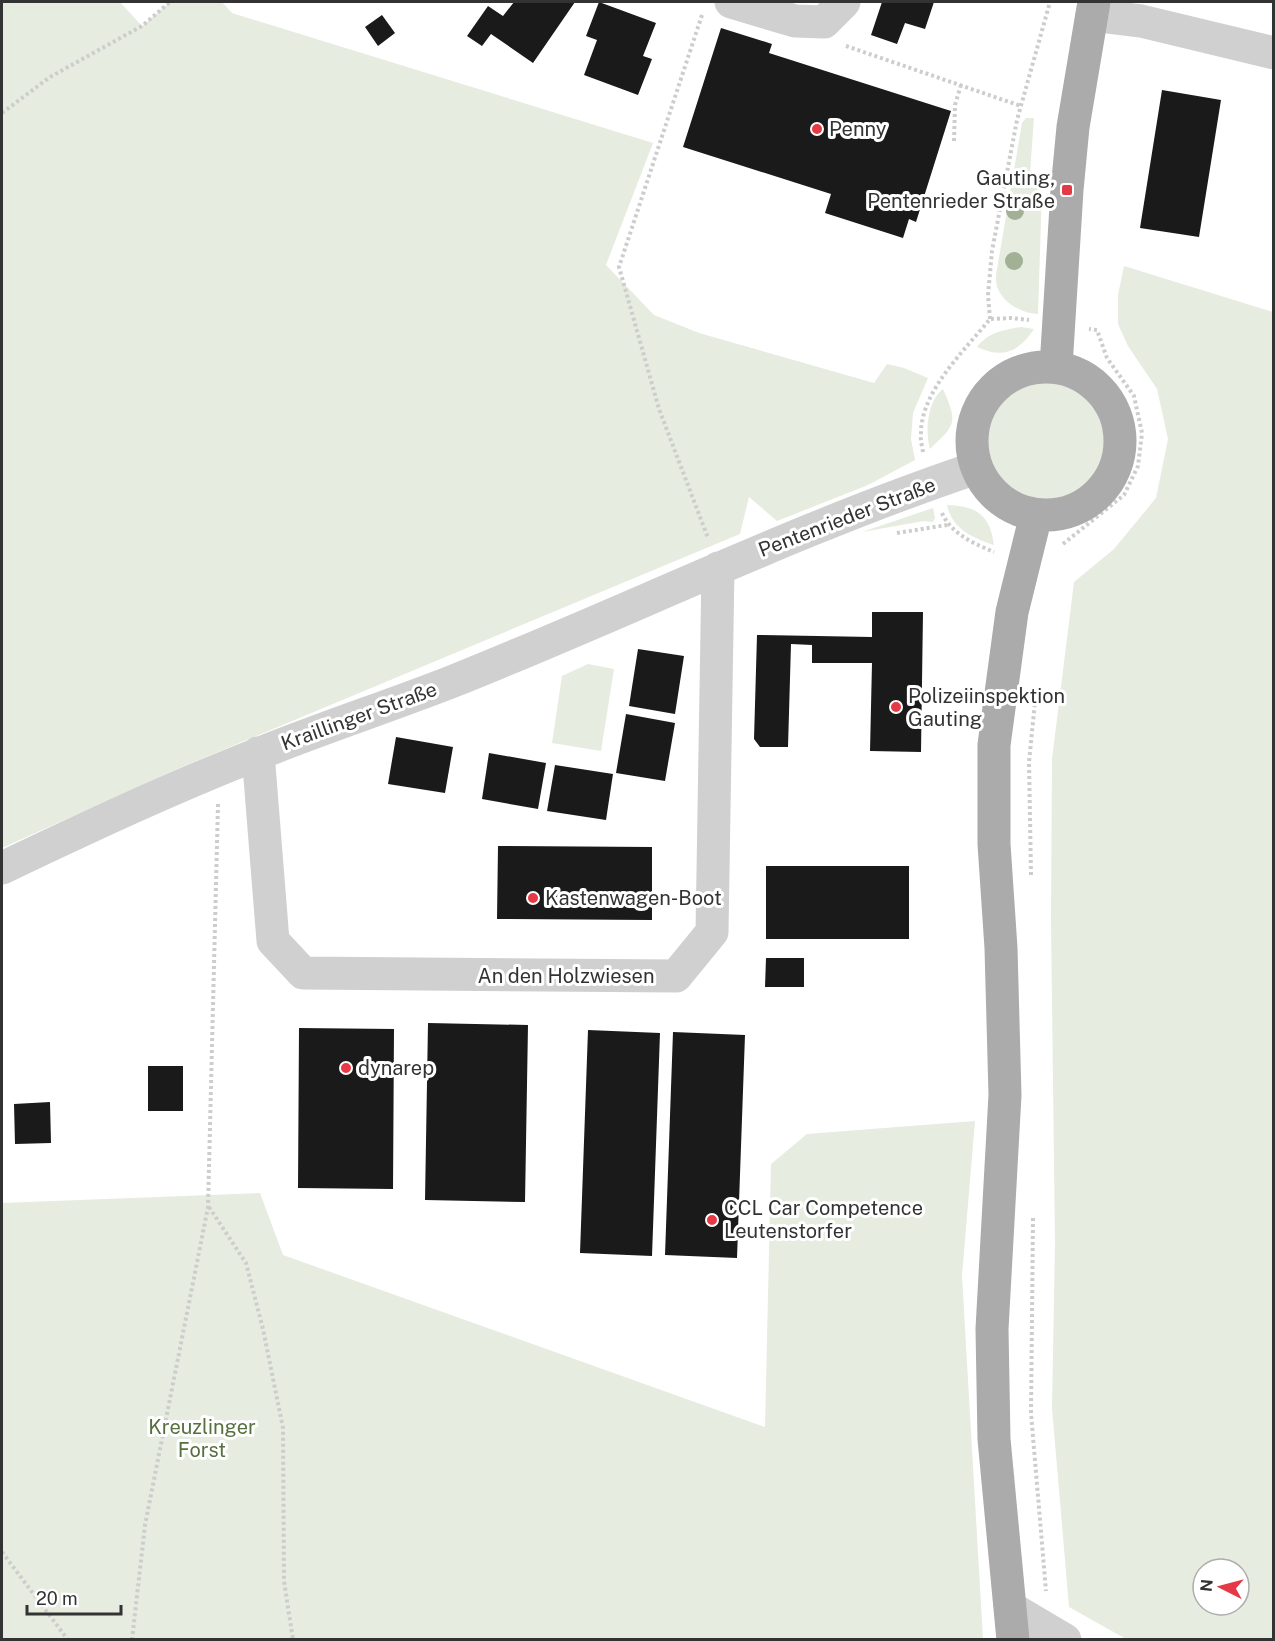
<svg xmlns="http://www.w3.org/2000/svg" width="1275" height="1641" font-family="'Public Sans',sans-serif">
<style>
.green{fill:#e6ecdf;fill-rule:evenodd}
.building{fill:#1a1a1a}
.lines{fill:none;stroke-linecap:round;stroke-linejoin:round}
.path{stroke:#cdcdcd;stroke-width:4;stroke-dasharray:3 3;stroke-linecap:butt}
.minor{stroke:#d0d0d0;stroke-width:33}
.major{stroke:#ababab;stroke-width:33}
.tree{fill:#a2b095}
.poi-dot{fill:#e63946;stroke:#fff;stroke-width:2}
.labels{text-anchor:middle;dominant-baseline:central;stroke-width:6;stroke-linejoin:round;paint-order:stroke}
.poi-label{font-size:20px;fill:#333;stroke:#fff;text-anchor:start}
.street-label{font-size:20px;fill:#333;stroke:#fff}
.park-label{font-size:20px;fill:#56703f;stroke:#fff}
</style>
<rect width="100%" height="100%" fill="#fff"/>
<path class="green" d="M 2,2 L 120,2 L 142,26 L 170,2 L 222,2 L 232,13 L 653,143 L 606,265 L 654,315 L 699,333 L 874,383 L 887,364 L 904,368 L 928,378 L 913,413 L 911,439 L 915,460 L 868,485 L 777,521 L 749,497 L 740,534 L 182,767 L 2,848 Z
M 1026,118 L 1034,118 L 1029,186 L 1042,188 L 1038,314 C 1023,313 1005,305 998,289 C 996,285 996,279 996,275 L 1022,123 Z
M 1124,266 L 1273,312 L 1273,1639 L 1126,1639 L 1069,1607 L 1052,1408 L 1055,1244 L 1051,919 L 1052,759 L 1074,582 L 1114,549 L 1156,498 L 1168,439 L 1157,389 L 1128,346 L 1118,324 L 1118,295 ZM 1203,1569 L 1239,1569 L 1239,1605 L 1203,1605 Z
M 1021,327 L 1034,329 C 1019,352 1002,359 977,347 C 989,332 1003,330 1021,327 Z
M986 441a59 59 0 1 1 118 0a59 59 0 1 1-118 0Z
M 943,389 C 958,423 956,424 930,449 C 925,431 927,401 943,389 Z
M 947,505 C 977,506 990,515 994,545 C 973,538 952,529 947,505 Z
M 933,508 L 935,518 L 933,522 L 924,521 L 862,532 Z
M 588,664 L 614,669 L 601,751 L 552,743 L 562,676 Z
M 975,1121 L 962,1276 L 983,1639 L 2,1639 L 2,1203 L 260,1193 L 283,1255 L 765,1427 L 771,1164 L 807,1134 Z"/>
<path class="building" d="M 514,2 L 575,2 L 533,63 L 491,34 L 482,46 L 467,36 L 488,6 L 503,16 Z
M 599,2 L 656,23 L 643,56 L 652,59 L 638,95 L 584,75 L 597,40 L 586,36 Z
M 882,2 L 934,2 L 925,29 L 905,23 L 897,44 L 871,35 Z
M 382,15 L 395,33 L 378,46 L 365,27 Z
M 721,28 L 772,44 L 769,53 L 951,111 L 916,222 L 909,219 L 903,238 L 825,213 L 831,194 L 683,147 Z
M 1162,90 L 1221,100 L 1199,237 L 1140,228 Z
M 872,612 L 923,612 L 921,752 L 870,751 L 872,663 L 812,663 L 812,645 L 791,644 L 788,747 L 760,747 L 754,739 L 757,635 L 872,637 Z
M 638,649 L 684,656 L 675,714 L 629,706 Z
M 626,714 L 675,723 L 665,781 L 616,773 Z
M 396,737 L 453,747 L 445,793 L 388,784 Z
M 489,753 L 546,763 L 538,809 L 482,799 Z
M 555,765 L 613,774 L 606,820 L 547,811 Z
M 498,846 L 652,847 L 652,920 L 497,919 Z
M 766,866 L 909,866 L 909,939 L 766,939 Z
M 766,958 L 804,958 L 804,987 L 765,987 Z
M 428,1023 L 528,1025 L 525,1202 L 425,1200 Z
M 299,1028 L 394,1029 L 393,1189 L 298,1188 Z
M 588,1030 L 660,1033 L 652,1256 L 580,1253 Z
M 673,1032 L 745,1035 L 737,1258 L 665,1255 Z
M 148,1066 L 183,1066 L 183,1111 L 148,1111 Z
M 50,1102 L 51,1143 L 15,1144 L 14,1104 Z"/>
<g class="lines">
<path class="path" d="M 702,15 L 619,267 L 659,409 L 708,538
M 846,46 L 1021,106
M 2,113 L 50,77 L 142,26 L 170,2
M 954,141 L 955,105 L 961,85
M 990,319 L 988,295 L 992,251 L 1017,120 L 1050,2
M 923,452 C 922,446 920,439 921,433 C 921,391 965,350 990,319 L 1011,318 L 1029,320
M 942,513 C 951,534 975,544 994,552
M 897,533 L 947,525
M 1063,544 L 1124,495 L 1138,466 L 1142,433 L 1134,396 L 1107,358 L 1097,330 L 1089,329
M 1031,875 L 1029,762 L 1035,702
M 209,1207 L 246,1263 L 263,1329 L 283,1428 L 284,1581 L 293,1640
M 1033,1218 L 1031,1413 L 1046,1591
M 2,1552 L 68,1640
M 132,1640 L 145,1525 L 208,1207 L 218,804"/>
<path class="minor" d="M 731,2 L 795,21 L 824,22 L 844,2
M 1092,15 L 1141,21 L 1274,53
M 258,753 L 273,941 L 303,973 L 676,976 L 712,932 L 718,568
M 2,868 C 86,828 171,788 258,754 C 322,728 387,707 451,682 C 627,612 797,528 976,468
M 1011,1608 L 1065,1640"/>
<path class="major" d="M972 441a74 74 0 1 1 148 0a74 74 0 1 1-148 0Z
M 1056,367 L 1067,190 L 1073,127 L 1094,2
M 1013,1640 L 994,1439 L 992,1329 L 1005,1095 L 1001,948 L 994,844 L 994,745 L 1012,612 L 1036,515"/>
</g>
<g class="tree">
<circle cx="1015" cy="211" r="9"/>
<circle cx="1014" cy="261" r="9"/>
</g>
<g class="poi-dot">
<circle cx="817" cy="129" r="6"/>
<rect x="1061" y="184" width="12" height="12" rx="3"/>
<circle cx="896" cy="707" r="6"/>
<circle cx="533" cy="898" r="6"/>
<circle cx="346" cy="1068" r="6"/>
<circle cx="712" cy="1220" r="6"/>
</g>
<g class="labels">
<g class="poi-label">
<text x="829" y="129">Penny</text>
<text x="1055" y="178" text-anchor="end">Gauting,<tspan x="1055" dy="23">Pentenrieder Straße</tspan></text>
<text x="908" y="696">Polizeiinspektion<tspan x="908" dy="23">Gauting</tspan></text>
<text x="545" y="898">Kastenwagen-Boot</text>
<text x="358" y="1068">dynarep</text>
<text x="724" y="1208">CCL Car Competence<tspan x="724" dy="23">Leutenstorfer</tspan></text>
</g>
<g class="street-label">
<text transform="translate(847 517) rotate(-21)">Pentenrieder Straße</text>
<text transform="translate(359 716) rotate(-20)">Kraillinger Straße</text>
<text x="566" y="976">An den Holzwiesen</text>
</g>
<g class="park-label">
<text x="202" y="1427">Kreuzlinger<tspan x="202" dy="23">Forst</tspan></text>
</g>
</g>
<rect width="1275" height="1641" fill="none" stroke="#333333" stroke-width="6"/>
<g transform="translate(1221 1587) rotate(276)"><circle r="28" fill="#ffffff" stroke="#adadad" stroke-width="1.5"/>
<path d="M0-4.5L10 22L0 15L-10 22Z" fill="#e63946"/>
<text y="-9" font-size="16" font-weight="bold" text-anchor="middle" fill="#333333">N</text>
</g>
<path d="M27 1605v9h94v-9" fill="none" stroke="#333333" stroke-width="3"/>
<text x="36" y="1605" font-size="18" fill="#333333" stroke="#ffffff" stroke-width="4.5" paint-order="stroke">20 m</text>
</svg>
